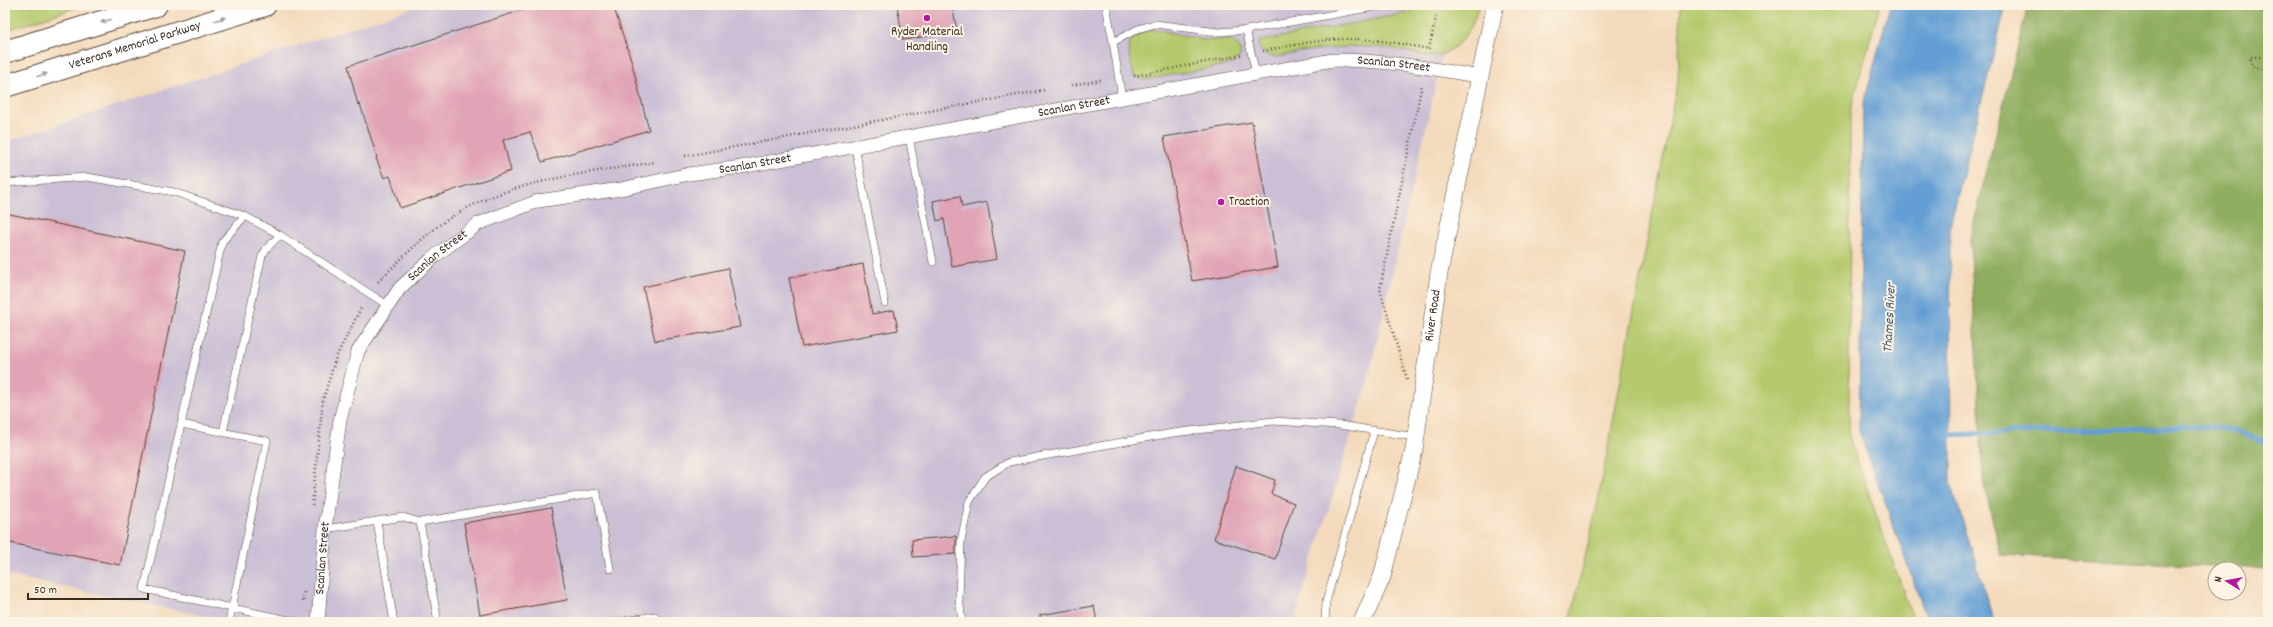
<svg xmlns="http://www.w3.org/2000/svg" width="2273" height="627" font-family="Dekko,sans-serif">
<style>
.industrial{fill:#cbbfd5}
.green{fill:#b5ca6e;stroke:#787a46}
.forest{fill:#90ae61;stroke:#666c40}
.water{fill:#649fd4;stroke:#506479}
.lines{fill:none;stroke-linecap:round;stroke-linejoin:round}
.stream{stroke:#649fd4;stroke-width:5}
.building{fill:#e1a4b6}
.service-casing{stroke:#574436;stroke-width:8}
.minor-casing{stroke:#574436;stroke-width:14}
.tertiary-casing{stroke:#574436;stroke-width:18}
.trunk-casing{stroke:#574436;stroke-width:24}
.path{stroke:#574436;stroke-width:2.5;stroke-dasharray:1 3;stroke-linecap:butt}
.service{stroke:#fff;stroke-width:7}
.minor{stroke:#fff;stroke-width:13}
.tertiary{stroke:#fff;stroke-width:17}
.trunk{stroke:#fff;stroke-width:22}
.oneway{fill:#a79f9a}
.poi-dot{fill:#b5179e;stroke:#fcf5e5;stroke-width:1.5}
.labels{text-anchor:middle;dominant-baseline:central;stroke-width:4;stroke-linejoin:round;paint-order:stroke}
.poi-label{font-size:13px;fill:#3b2a1e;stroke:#fcf5e5}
.street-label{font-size:13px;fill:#3b2a1e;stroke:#fcf5e5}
.water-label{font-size:14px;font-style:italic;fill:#4b5967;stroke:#fcf5e5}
</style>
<rect width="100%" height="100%" fill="#fcf5e5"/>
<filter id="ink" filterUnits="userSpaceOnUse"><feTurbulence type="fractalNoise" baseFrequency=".025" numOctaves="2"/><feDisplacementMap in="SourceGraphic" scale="8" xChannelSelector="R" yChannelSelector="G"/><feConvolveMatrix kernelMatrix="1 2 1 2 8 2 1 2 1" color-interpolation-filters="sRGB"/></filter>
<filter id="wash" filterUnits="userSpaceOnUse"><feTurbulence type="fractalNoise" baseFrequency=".012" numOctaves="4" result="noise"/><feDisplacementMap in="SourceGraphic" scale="16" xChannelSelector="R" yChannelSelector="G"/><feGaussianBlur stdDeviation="0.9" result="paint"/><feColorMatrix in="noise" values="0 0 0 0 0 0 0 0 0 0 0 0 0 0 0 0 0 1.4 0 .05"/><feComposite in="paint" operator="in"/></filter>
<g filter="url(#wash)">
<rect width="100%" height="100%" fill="#f4dabc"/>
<path class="industrial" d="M 421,5 L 1454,5 L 1367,384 L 1294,622 L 234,622 L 5,575 L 5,142 Z"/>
<path class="green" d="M 5,5 L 84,5 L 5,31 Z
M 1424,5 L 1479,5 C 1473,29 1456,58 1427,56 C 1418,55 1409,51 1400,50 C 1391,48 1382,48 1373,47 C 1349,45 1324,49 1300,52 C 1285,55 1265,63 1258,45 L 1260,41 L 1412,12 Z
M 1681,5 L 1880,5 L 1850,112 L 1849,437 L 1914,622 L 1570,622 L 1597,506 L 1678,78 Z
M 1155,29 L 1205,40 L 1232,40 L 1239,47 L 1241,55 L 1233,64 L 1144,80 L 1134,76 L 1129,55 L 1130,41 L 1143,32 Z"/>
<path class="forest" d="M 2028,5 L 2268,5 L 2268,569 L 2001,555 L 1983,481 L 1970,238 Z"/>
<path class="water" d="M 1890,5 L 2006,5 L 1950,226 L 1951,483 L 1994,622 L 1928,622 L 1859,431 L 1863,106 Z"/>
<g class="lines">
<path class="stream" d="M 1945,435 L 2216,426 L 2268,442"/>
</g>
<g id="blocks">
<path class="building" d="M 538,5 L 613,5 L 631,60 L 649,130 L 542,162 L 530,132 L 503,140 L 511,171 L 400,208 L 390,176 L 384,178 L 376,158 L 377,157 L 360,104 L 358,105 L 348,66 Z
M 897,5 L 952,5 L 957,31 L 903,40 Z
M 1252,122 L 1278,267 L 1192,281 L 1164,137 Z
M 960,196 L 962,207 L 987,202 L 997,259 L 952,267 L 944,219 L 937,221 L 933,201 Z
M 5,213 L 185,251 L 120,565 L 5,542 Z
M 863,264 L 872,314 L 894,310 L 898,330 L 802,347 L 789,278 Z
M 728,268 L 740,327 L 655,341 L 643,287 Z
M 1236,466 L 1275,480 L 1271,494 L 1294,503 L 1275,559 L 1214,539 Z
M 551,508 L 567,600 L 480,615 L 464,523 Z
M 956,536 L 956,554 L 913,557 L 912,540 Z
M 1094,606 L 1097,622 L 1041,622 L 1040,615 Z"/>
</g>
</g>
<g filter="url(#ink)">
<use href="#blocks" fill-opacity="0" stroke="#574436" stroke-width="1"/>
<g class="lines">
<defs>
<path id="service" d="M 1106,5 L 1113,42
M 1256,74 L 1246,30 L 1385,5
M 1122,99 L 1113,42 L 1138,29 L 1155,24 L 1218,32 L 1246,30
M 909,137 L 933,262
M 855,147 L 885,303
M 5,183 L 87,177 L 174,192 L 245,216 L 280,235 L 387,305
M 245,216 L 222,242 L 144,589 L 298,622
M 181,424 L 267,441 L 229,622
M 223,432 L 262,256 L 267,248 L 280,235
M 377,521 L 394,622
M 420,522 L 597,493 L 610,569
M 325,529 L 403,517 L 420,522 L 438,622
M 617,622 L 655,616 L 657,622
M 962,622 L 959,598 L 961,541 L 969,502 L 985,477 L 1009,462 L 1173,433 L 1273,421 L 1339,425 L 1416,437
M 1325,622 L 1326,602 L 1374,431"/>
<g id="minor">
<path id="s1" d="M 318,622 L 325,529 L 340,420 L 358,351 L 400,288 L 435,256 L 478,224 L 538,201 L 621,189 L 689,174 L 741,167 L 1333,60 C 1383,60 1431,68 1481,77"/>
</g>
<g id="tertiary">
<path id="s2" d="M 1362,622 L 1382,577 L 1414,450 L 1439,273 L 1495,5"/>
</g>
<g id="trunk">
<path d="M 5,52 L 156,5"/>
<path id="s3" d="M 5,86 L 265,5"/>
</g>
</defs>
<use href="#service" class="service-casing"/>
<use href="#minor" class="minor-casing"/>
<use href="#tertiary" class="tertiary-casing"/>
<use href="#trunk" class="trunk-casing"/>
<path class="path" d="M 2258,5 L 2268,8
M 2261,5 L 2268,20
M 1263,51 C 1290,46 1317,40 1344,39 C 1373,38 1402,44 1429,49 L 1436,17
M 2268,57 L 2250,57 L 2252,66 L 2268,71
M 1134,76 L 1241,55
M 1072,85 L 1101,80
M 685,156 L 1044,90
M 378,282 C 398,262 418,241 441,224 C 502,180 584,174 656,162
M 1407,379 L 1380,289 L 1422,84
M 312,505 L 323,400 L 336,357 L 362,306
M 303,601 L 304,590"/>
<use href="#service" class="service"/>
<use href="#minor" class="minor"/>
<use href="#tertiary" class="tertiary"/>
<use href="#trunk" class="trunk"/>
</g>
<defs><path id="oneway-solid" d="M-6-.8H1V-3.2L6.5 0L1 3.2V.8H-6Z"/></defs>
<g class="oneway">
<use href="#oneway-solid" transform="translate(220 19) rotate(-17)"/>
<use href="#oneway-solid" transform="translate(106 21) rotate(163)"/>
<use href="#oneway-solid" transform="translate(42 75) rotate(-17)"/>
</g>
</g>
<g class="poi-dot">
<circle cx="927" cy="18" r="4"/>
<circle cx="1221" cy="202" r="4"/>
</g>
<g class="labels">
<g class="poi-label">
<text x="927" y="32">Ryder Material<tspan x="927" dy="15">Handling</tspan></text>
<text x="1229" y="202" text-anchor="start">Traction</text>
</g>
<g class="street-label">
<text stroke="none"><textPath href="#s3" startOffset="136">Veterans Memorial Parkway</textPath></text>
<text stroke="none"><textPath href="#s1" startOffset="1384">Scanlan Street</textPath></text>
<text stroke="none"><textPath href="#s1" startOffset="1060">Scanlan Street</textPath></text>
<text stroke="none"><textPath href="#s1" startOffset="736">Scanlan Street</textPath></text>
<text stroke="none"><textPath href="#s1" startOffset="400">Scanlan Street</textPath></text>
<text stroke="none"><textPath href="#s2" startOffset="316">River Road</textPath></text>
<text stroke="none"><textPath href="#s1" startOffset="64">Scanlan Street</textPath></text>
</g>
<g class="water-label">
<text transform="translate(1890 318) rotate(-87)">Thames River</text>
</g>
</g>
<rect width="2273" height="627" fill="none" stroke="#fcf5e5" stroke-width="20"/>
<g transform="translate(2227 581) rotate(281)"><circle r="19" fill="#fcf5e5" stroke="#afa495"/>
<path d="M0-3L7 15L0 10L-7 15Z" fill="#b5179e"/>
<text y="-6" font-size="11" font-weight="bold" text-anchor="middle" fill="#3b2a1e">N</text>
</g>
<path d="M28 593v6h120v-6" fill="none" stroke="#3b2a1e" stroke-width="2"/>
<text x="34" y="593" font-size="12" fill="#3b2a1e" stroke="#fcf5e5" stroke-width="3" paint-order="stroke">50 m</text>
</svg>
